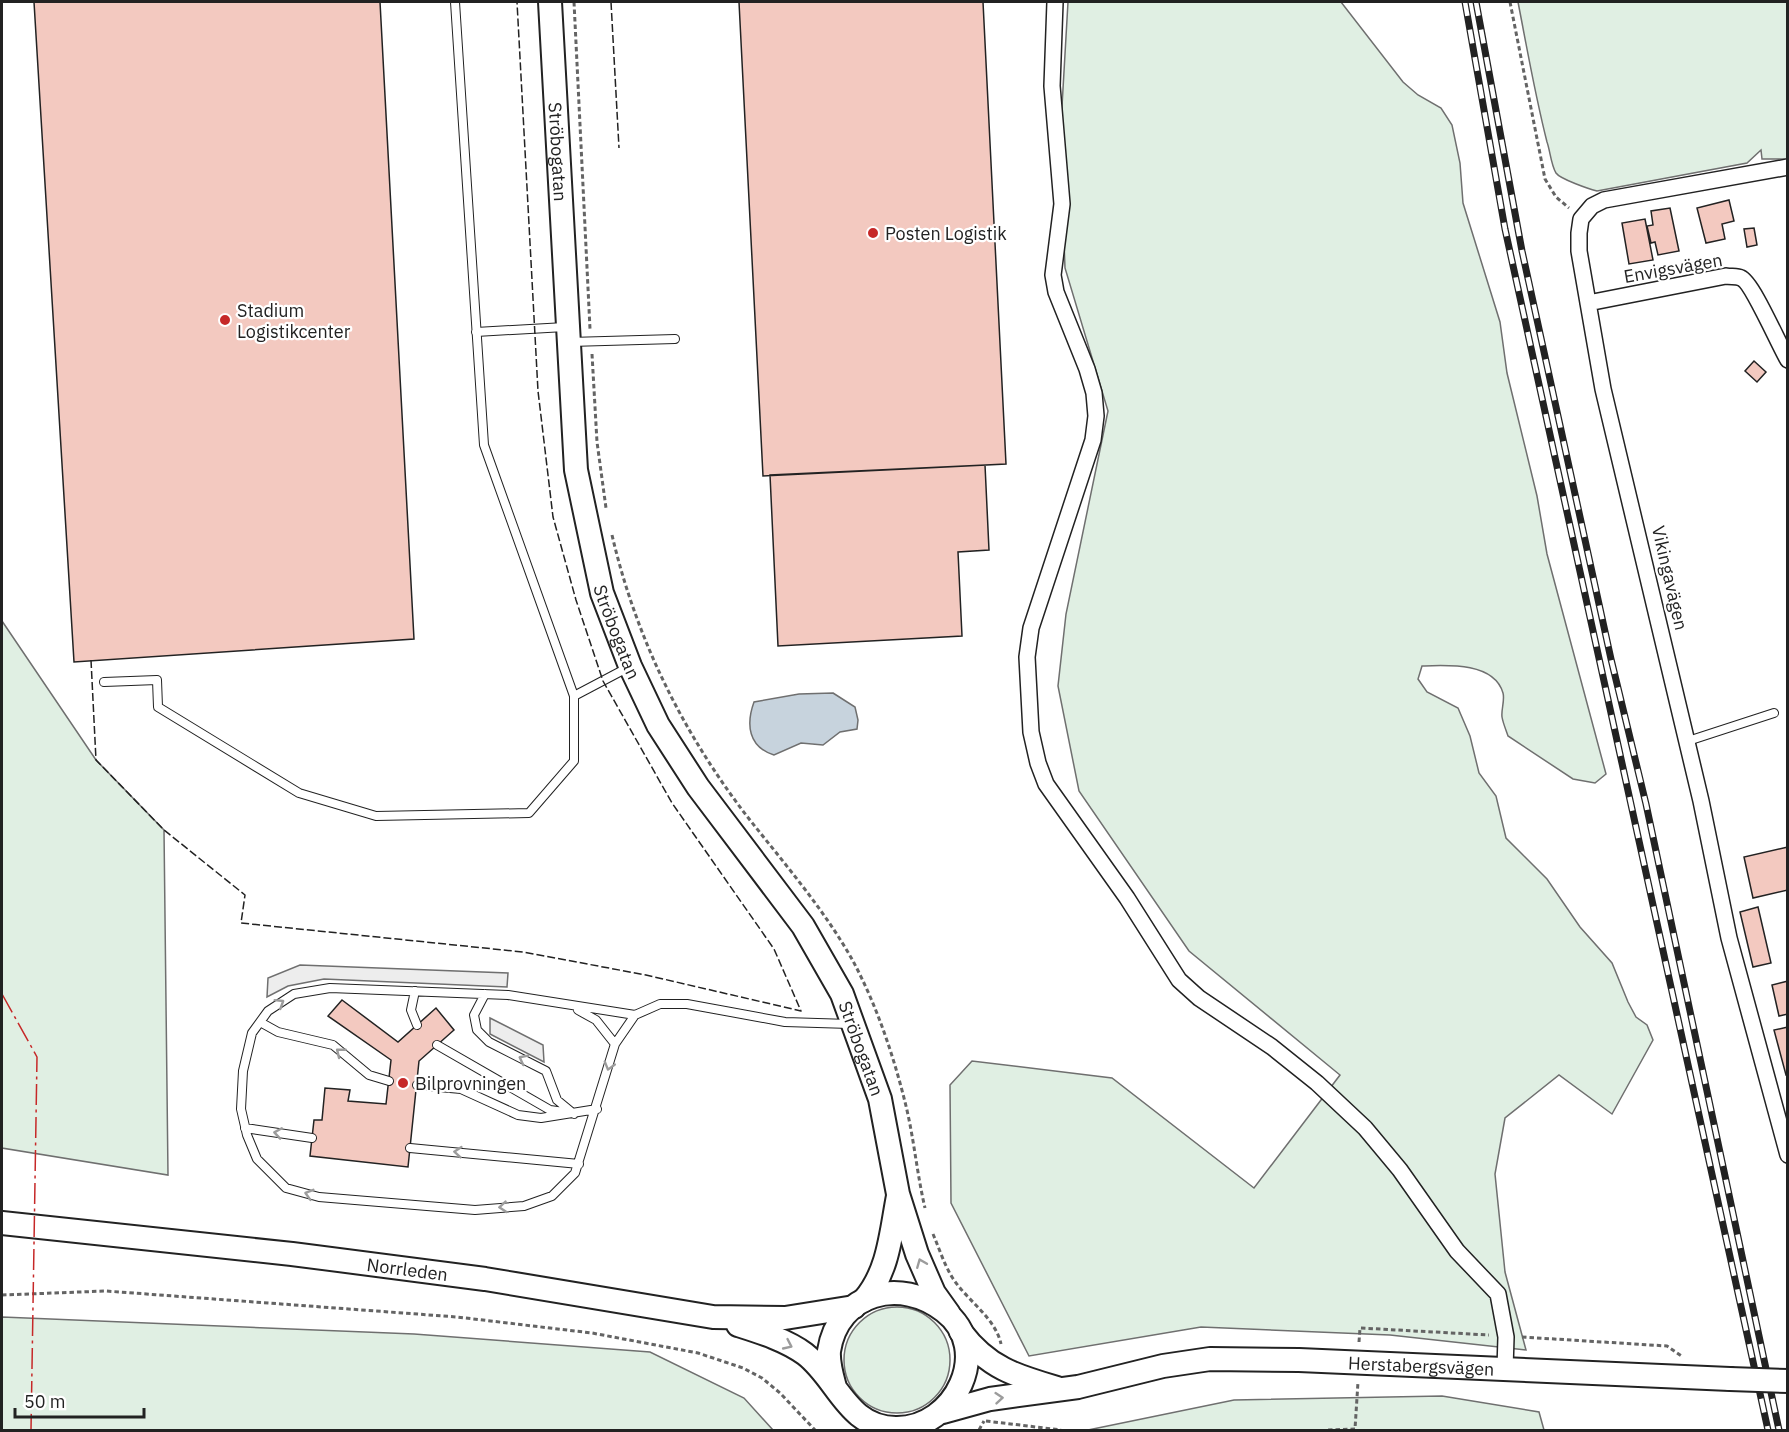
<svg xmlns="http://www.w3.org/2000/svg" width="1789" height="1432" font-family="'IBM Plex Sans',sans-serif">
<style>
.green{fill:#e0efe3;stroke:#6f6f6f;stroke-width:1.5}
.parking{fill:#ededed;stroke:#6f6f6f;stroke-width:1.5}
.water{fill:#c7d3dd;stroke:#6f6f6f;stroke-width:1.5}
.building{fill:#f3c9c0;stroke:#222;stroke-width:1.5}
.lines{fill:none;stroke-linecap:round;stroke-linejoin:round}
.lane-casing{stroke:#222;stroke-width:10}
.street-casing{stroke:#222;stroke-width:18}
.secondary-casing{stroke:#222;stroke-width:26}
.path{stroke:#646464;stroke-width:3;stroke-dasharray:4.5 3;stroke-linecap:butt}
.lane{stroke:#fff;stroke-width:8}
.street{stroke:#fff;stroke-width:15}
.secondary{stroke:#fff;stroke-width:22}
.rail-casing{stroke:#222;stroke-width:7}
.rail{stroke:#fff;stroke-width:4.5;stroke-dasharray:14;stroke-linecap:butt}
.secondary-bridge-casing{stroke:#222;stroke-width:26;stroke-linecap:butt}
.secondary-bridge{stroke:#fff;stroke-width:22}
.fence{stroke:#222;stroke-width:1.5;stroke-dasharray:8 3;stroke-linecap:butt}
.power{stroke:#c62828;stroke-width:1.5;stroke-dasharray:21 4.5 3 4.5;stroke-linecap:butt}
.oneway{stroke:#9c9c9c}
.poi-dot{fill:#c62828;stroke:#fff;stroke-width:2}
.labels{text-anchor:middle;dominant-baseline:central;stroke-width:4.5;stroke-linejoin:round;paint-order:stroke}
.street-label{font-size:18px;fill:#222;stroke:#fff}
.poi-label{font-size:18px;fill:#222;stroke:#fff;text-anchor:start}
</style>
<rect width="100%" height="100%" fill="#fff"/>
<path class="green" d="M 1068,2 L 1341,2 L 1403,82 L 1418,95 L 1441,108 L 1452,125 L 1460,163 L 1463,203 L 1500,322 L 1507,373 L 1537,496 L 1547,554 L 1606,774 L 1595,783 L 1573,779 L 1508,736 C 1506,730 1503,723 1502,717 C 1501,710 1505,700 1503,693 C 1494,662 1447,665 1422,666 L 1418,679 L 1427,692 L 1458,708 L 1470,736 L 1479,773 L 1496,796 L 1506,838 L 1547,879 L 1580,927 L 1612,963 L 1628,1002 L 1636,1017 L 1647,1025 L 1653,1040 L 1612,1114 L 1559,1075 L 1505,1118 L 1495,1174 L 1505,1272 L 1526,1350 L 1390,1335 L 1201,1327 L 1029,1356 L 951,1203 L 950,1085 L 972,1061 L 1112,1078 L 1254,1188 L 1340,1075 L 1189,951 L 1079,791 L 1058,686 L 1066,614 L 1108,411 L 1065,268 L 1060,141 Z
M 1518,2 L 1787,2 L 1787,159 L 1762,159 L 1761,150 L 1747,163 L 1597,191 C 1589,189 1560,179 1556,173 C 1551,165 1550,150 1547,142 C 1535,95 1527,48 1518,2 Z
M 2,621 L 96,760 L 164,830 L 168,1175 L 2,1148 Z
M844 1360a53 53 0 1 1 106 0a53 53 0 1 1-106 0Z
M 2,1317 L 414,1334 L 650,1352 L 744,1398 L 773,1430 L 2,1430 Z
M 1442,1396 L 1539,1412 L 1544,1430 L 1088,1430 L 1234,1400 Z"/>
<path class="parking" d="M 300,965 L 508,973 L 507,987 L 324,979 L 288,986 L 267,997 L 268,978 Z
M 490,1018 L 543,1045 L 544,1062 L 490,1034 Z"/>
<path class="water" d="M 833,693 L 855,707 L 858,720 L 857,729 L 840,732 L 823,745 L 801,743 L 774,755 C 748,747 746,724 754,702 L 799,694 Z"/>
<path class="building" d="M 34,2 L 380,2 L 414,639 L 74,662 Z
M 739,2 L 983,2 L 1006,464 L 763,476 Z
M 1729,200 L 1734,221 L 1722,224 L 1725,239 L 1706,243 L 1697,208 Z
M 1670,208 L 1679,251 L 1658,255 L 1655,242 L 1651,243 L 1647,226 L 1653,225 L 1651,211 Z
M 1645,219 L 1653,260 L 1629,264 L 1622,223 Z
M 1754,228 L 1757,245 L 1747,247 L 1744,229 Z
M 1754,361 L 1766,372 L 1757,382 L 1745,371 Z
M 985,465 L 989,550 L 958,552 L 962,636 L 778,646 L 770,475 Z
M 1788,847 L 1788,890 L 1753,898 L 1744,857 Z
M 1758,907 L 1771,963 L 1753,967 L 1740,912 Z
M 1788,981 L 1788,1014 L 1779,1016 L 1772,985 Z
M 342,1000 L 398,1042 L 436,1008 L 454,1030 L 419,1061 L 408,1167 L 310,1156 L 314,1120 L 322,1120 L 325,1088 L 350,1090 L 348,1101 L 386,1104 L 391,1060 L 328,1016 Z
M 1788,1027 L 1788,1074 L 1786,1075 L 1774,1030 Z"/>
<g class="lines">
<defs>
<path id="lane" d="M 476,332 L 565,327
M 570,342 L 675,339
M 104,682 L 157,680 L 158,707 L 299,793 L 376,816 L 529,813 L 574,761 L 574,696 L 484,445 L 455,2
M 574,696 L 629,667
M 1688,741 L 1774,713
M 415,991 L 411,1010 L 417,1025
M 485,994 L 474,1015 L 477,1030 L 489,1042 L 546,1071 L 557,1100 L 574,1114
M 578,1010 L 596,1020 L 615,1044
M 635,1015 L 508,995 L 330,988 L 294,994 L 268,1011 L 252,1033 L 243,1071 L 241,1109 L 247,1135 L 257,1159 L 286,1188 L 319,1197 L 475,1210 L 524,1206 L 552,1196 L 575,1173 L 615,1044 L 635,1015 L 660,1004 L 687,1004 L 785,1022 L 850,1024
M 260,1022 L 278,1032 L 333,1045 L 369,1075 L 389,1081
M 437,1045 L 550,1110 L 564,1112
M 417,1085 L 461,1089 L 518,1115 L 541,1118 L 597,1109
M 245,1128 L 312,1138
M 410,1148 L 579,1164"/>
<path id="street" d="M 1055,2 L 1052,86 L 1062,204 L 1053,275 L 1056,292 L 1087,369 L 1094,393 L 1096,416 L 1093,440 L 1031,628 L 1027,657 L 1031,732 L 1038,763 L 1046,784 L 1127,898 L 1179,980 L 1199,998 L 1272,1047 L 1317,1083 L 1365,1128 L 1400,1170 L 1457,1251 L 1498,1294 L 1506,1337 L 1505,1369
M 1788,167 L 1604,200 L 1592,206 L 1581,219 L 1579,233 L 1579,251 L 1603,389 L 1701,801 L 1729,938 L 1788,1155
M 1588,303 L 1726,276 C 1731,277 1737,276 1741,278 C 1752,282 1779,345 1788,360"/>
<g id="secondary">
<path id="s1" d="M 550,2 L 576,470 L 602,593 L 630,666 L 658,725 L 698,787 L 803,926 L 842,994 L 880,1099 L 898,1194 L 917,1254 L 934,1293 L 949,1314"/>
<path id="s2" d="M 2,1223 L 292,1254 L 485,1279 L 713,1317 L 785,1318 L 854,1307"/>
<path d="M 864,1300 C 889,1271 891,1232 898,1196"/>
<path d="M 738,1325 C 760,1332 786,1340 805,1354 C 838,1379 847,1428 896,1428 C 955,1429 994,1349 944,1311 C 901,1277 838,1292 829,1351 C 828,1363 832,1376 835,1387"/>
<path d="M 961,1332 C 988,1368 1016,1376 1057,1388"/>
<path id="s3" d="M 943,1412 L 990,1399 L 1078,1387 L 1163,1366 L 1210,1359 L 1299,1360 L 1730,1379"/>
</g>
</defs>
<use href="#lane" class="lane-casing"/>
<use href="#street" class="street-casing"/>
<use href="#secondary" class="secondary-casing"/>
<path class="path" d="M 574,2 L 590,329
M 1510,2 L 1545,179 L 1556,197 L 1569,208
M 592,354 L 597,442 L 606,508
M 612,535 C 636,638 682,731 746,815 C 783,862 824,909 853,961 C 877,1006 894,1057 906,1106 C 914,1139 917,1174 925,1208
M 933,1234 C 939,1248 944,1264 952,1277 C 967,1301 995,1317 1001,1344
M 2,1295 L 106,1291 L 457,1317 L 592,1333 L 698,1353 L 743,1368 L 762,1378 L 780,1393 L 815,1430
M 1522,1337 L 1667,1346 L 1683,1357
M 1359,1342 L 1360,1328 L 1489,1335
M 986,1421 L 1061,1430
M 979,1430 L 984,1421
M 1328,1430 L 1355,1429 L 1358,1382"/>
<use href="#lane" class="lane"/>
<use href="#street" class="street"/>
<use href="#secondary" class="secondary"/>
<defs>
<path id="rail" d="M 1465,2 L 1505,229 L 1768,1430
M 1476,2 L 1522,251 L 1611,659 L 1646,804 L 1779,1430"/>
</defs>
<use href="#rail" class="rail-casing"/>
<use href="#rail" class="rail"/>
<defs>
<path id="secondary-bridge" d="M 1730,1379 L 1788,1381"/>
</defs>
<use href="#secondary-bridge" class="secondary-bridge-casing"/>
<use href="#secondary-bridge" class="secondary-bridge"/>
<path class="fence" d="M 611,2 L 619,148
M 91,660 L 96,760 L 164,830 L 245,895 L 241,923 L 523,952 L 646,975 L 801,1011 L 774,949 L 672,803 L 603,681 L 576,600 L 553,517 L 538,391 L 517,2"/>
<path class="power" d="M 2,994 L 37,1057 L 31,1430"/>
</g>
<defs><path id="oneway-chevron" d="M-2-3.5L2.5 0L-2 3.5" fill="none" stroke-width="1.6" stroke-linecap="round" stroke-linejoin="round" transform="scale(1.5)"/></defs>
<g class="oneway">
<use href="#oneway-chevron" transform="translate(280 1003) rotate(-32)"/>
<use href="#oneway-chevron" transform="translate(340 1052) rotate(-141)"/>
<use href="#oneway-chevron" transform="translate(523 1059) rotate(-153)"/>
<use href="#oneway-chevron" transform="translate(609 1066) rotate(106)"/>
<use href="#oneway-chevron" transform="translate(278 1133) rotate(-171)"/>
<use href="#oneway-chevron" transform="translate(458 1152) rotate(-175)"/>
<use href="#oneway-chevron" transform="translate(309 1194) rotate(-164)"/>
<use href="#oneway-chevron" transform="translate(503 1207) rotate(175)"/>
<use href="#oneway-chevron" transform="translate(921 1263) rotate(-112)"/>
<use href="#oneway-chevron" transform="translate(788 1345) rotate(25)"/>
<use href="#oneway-chevron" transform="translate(999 1398) rotate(-5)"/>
</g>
<g class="poi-dot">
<circle cx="873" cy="233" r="6"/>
<circle cx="225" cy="320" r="6"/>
<circle cx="403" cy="1083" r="6"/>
</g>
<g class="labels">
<g class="street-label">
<text stroke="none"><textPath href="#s1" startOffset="150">Ströbogatan</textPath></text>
<text transform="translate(1673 268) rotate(-10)">Envigsvägen</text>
<text transform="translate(1670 578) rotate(77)">Vikingavägen</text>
<text stroke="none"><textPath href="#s1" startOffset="636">Ströbogatan</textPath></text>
<text stroke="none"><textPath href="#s1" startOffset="1122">Ströbogatan</textPath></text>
<text stroke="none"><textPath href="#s2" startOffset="408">Norrleden</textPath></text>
<text stroke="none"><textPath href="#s3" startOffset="484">Herstabergsvägen</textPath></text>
</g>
<g class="poi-label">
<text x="885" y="233">Posten Logistik</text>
<text x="237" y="310">Stadium<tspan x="237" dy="21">Logistikcenter</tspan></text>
<text x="415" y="1083">Bilprovningen</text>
</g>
</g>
<rect width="1789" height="1432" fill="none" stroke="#222222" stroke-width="6"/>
<path d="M15 1408v9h129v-9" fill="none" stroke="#222222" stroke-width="3"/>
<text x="24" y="1408" font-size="18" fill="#222222" stroke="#ffffff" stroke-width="4.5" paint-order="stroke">50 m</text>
</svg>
